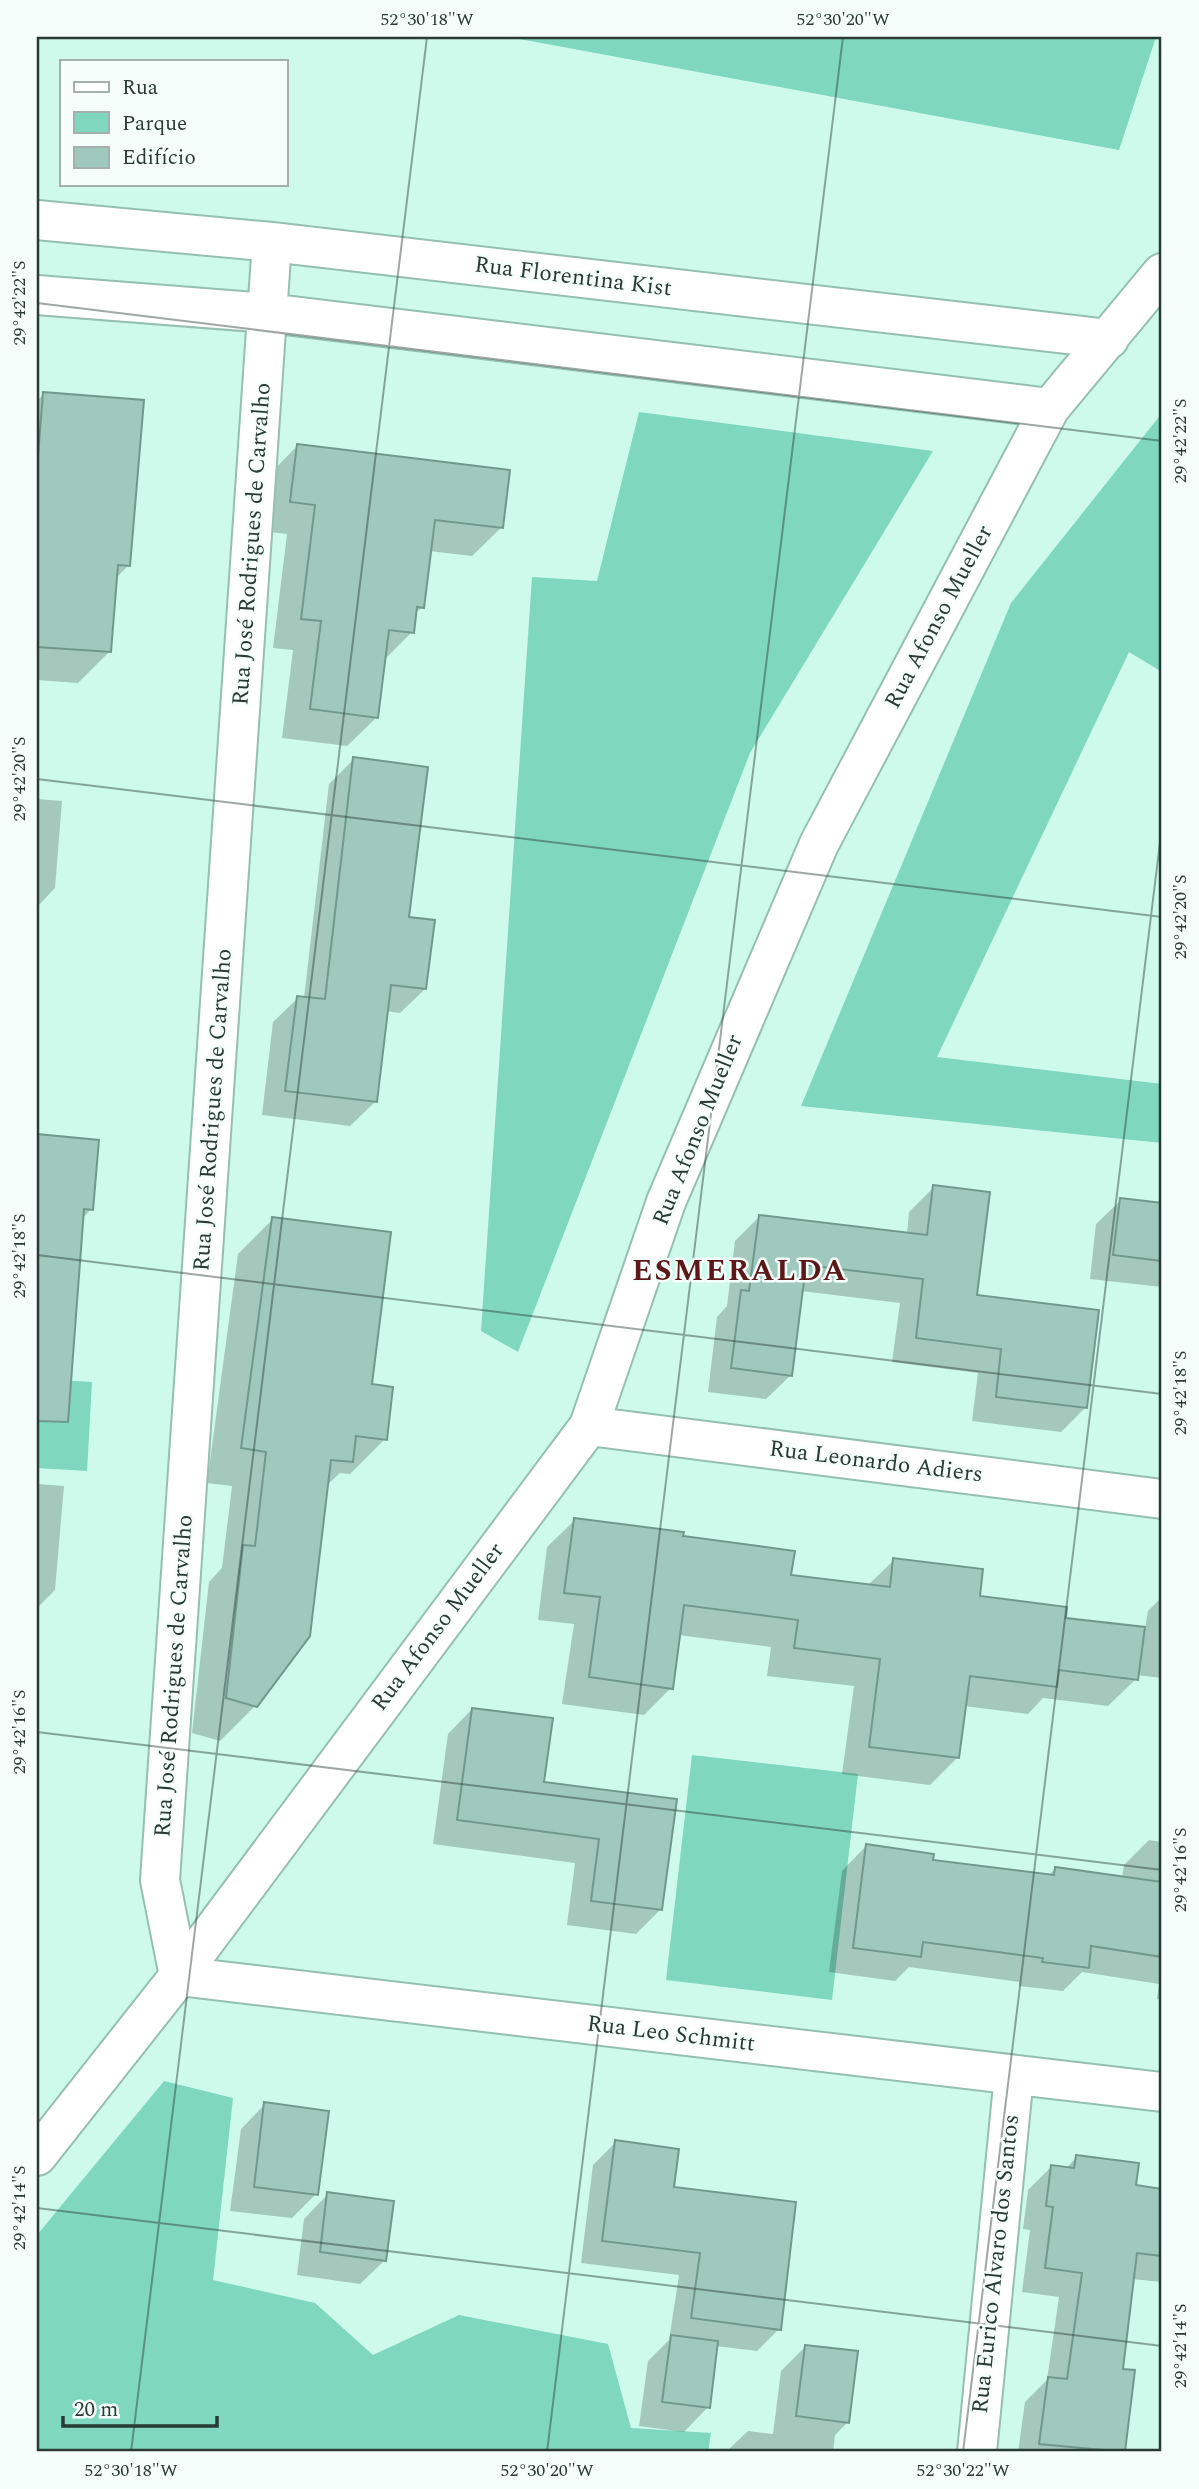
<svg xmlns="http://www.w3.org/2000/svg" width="1199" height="2489" font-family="Spectral,serif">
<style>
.green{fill:#7fd7be}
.shadow{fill:#0003}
.building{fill:#9ec9bc;stroke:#70998c;stroke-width:2}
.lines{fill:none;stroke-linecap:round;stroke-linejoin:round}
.minor-casing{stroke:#94bfb1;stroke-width:42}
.minor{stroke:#fff;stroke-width:38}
.ticks{fill:none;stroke:#2a3b36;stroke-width:2;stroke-opacity:0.45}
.labels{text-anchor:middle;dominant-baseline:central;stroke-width:5;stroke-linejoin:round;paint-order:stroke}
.street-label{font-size:23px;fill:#2a3b36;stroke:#f5fefb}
.district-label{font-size:30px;font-weight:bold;letter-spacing:2px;fill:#5c1719;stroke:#f5fefb}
.neatline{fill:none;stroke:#2a3b36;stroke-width:2.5}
.ticks-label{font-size:18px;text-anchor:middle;fill:#2a3b36}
</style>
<rect width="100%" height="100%" fill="#cdfaeb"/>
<path class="green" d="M 509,37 L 1156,37 L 1119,150 Z
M 639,412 L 933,451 L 750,753 L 518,1352 L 481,1331 L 532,577 L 597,581 Z
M 1162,413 L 1162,672 L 1129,652 L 937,1057 L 1162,1084 L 1162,1143 L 801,1106 L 1011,603 Z
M 37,1379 L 92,1382 L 87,1471 L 37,1468 Z
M 692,1755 L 858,1774 L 832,2000 L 666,1980 Z
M 164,2081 L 233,2098 L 213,2280 L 315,2303 L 373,2355 L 459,2315 L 608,2344 L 631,2428 L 711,2433 L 708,2452 L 37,2452 L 37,2235 Z"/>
<path class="shadow" d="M 44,394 L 129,565 L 115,579 L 110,651 L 78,683 L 37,680 L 37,401 Z
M 298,445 L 502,527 L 472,556 L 429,551 L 422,607 L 414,615 L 412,632 L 383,661 L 377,717 L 347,746 L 282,738 L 293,650 L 273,648 L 287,534 L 262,531 L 269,475 Z
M 354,759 L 407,918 L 425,989 L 400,1013 L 386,1011 L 375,1102 L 350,1126 L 262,1115 L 273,1022 L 298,998 L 304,998 L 329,784 Z
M 37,799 L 62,801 L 55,888 L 37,907 Z
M 37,1136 L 97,1141 L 91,1209 L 82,1219 L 41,1389 L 37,1388 Z
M 934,1187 L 975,1296 L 1085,1408 L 1061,1432 L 972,1421 L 978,1373 L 892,1362 L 900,1303 L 801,1291 L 791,1375 L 766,1399 L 708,1392 L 717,1317 L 727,1306 L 735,1241 L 760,1216 L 907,1234 L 909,1212 Z
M 1121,1200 L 1162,1205 L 1162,1287 L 1090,1279 L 1096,1224 Z
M 273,1219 L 370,1386 L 385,1439 L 350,1474 L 340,1473 L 326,1486 L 255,1706 L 220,1741 L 192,1733 L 209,1582 L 222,1568 L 232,1486 L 207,1483 L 238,1254 Z
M 37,1484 L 64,1486 L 55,1590 L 39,1606 L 37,1637 Z
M 575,1520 L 681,1537 L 789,1577 L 867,1586 L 894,1560 L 978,1597 L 1064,1619 L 1145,1629 L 1148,1611 L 1162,1597 L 1162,1678 L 1136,1675 L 1136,1679 L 1108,1706 L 1043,1698 L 1028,1714 L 964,1706 L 958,1757 L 930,1785 L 842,1774 L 854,1686 L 767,1676 L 771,1647 L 678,1635 L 671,1688 L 644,1715 L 562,1704 L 574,1624 L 538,1620 L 547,1547 Z
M 472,1709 L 542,1784 L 675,1800 L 661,1909 L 636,1934 L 567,1925 L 575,1863 L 433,1844 L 448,1734 Z
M 1149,1840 L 1162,1842 L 1162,2000 L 1157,1999 L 1159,1984 L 1082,1972 L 1063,1991 L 1019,1986 L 1019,1982 L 909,1967 L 895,1981 L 829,1972 L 842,1871 L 866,1846 L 931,1862 L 1048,1876 L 1055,1869 L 1122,1878 L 1124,1865 Z
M 265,2104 L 316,2194 L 292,2218 L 230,2211 L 241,2129 Z
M 616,2142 L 672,2188 L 779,2329 L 757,2351 L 716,2346 L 708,2407 L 684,2432 L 639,2426 L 648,2361 L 669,2340 L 679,2275 L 581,2263 L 593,2165 Z
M 1077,2157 L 1134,2187 L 1162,2190 L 1162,2282 L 1132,2279 L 1121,2370 L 1133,2372 L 1123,2452 L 1018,2452 L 1025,2402 L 1047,2380 L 1059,2297 L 1022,2292 L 1030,2230 L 1023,2229 L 1028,2190 L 1052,2166 L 1065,2169 Z
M 328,2194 L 385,2260 L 360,2284 L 297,2275 L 304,2219 Z
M 806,2346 L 848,2422 L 835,2435 L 833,2452 L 726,2452 L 748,2431 L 773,2434 L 781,2371 Z"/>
<path class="building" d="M 43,392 L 144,400 L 130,566 L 118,565 L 111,652 L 37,647 L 37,469 Z
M 297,444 L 510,470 L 503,528 L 435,520 L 424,608 L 417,607 L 414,633 L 389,630 L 378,718 L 310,709 L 321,621 L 301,619 L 315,505 L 290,502 Z
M 353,757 L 428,767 L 409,917 L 435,920 L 426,989 L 391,985 L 377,1102 L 285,1091 L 297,996 L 325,999 Z
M 37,1134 L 99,1140 L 93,1210 L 84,1209 L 68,1422 L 37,1421 Z
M 933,1185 L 990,1192 L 977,1295 L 1099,1310 L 1087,1408 L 996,1397 L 1001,1349 L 916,1338 L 923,1279 L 806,1265 L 792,1376 L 731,1368 L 741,1290 L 749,1291 L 759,1215 L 927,1235 Z
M 1120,1198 L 1162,1203 L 1162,1261 L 1113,1255 Z
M 272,1217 L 391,1232 L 372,1384 L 393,1387 L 387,1440 L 356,1436 L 353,1462 L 331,1460 L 310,1636 L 257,1707 L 226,1698 L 243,1545 L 255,1546 L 266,1452 L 241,1448 Z
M 574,1518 L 684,1532 L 683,1536 L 795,1551 L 791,1575 L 890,1587 L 893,1558 L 983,1569 L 980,1596 L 1067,1607 L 1066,1618 L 1145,1627 L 1138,1680 L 1059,1670 L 1057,1687 L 970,1676 L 959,1758 L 869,1747 L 880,1659 L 794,1648 L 798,1620 L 684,1605 L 673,1689 L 589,1677 L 600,1597 L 564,1593 Z
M 472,1708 L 553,1718 L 544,1782 L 677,1799 L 662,1910 L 591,1901 L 599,1839 L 457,1820 Z
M 866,1844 L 934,1854 L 933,1860 L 1054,1875 L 1055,1867 L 1162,1882 L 1162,1957 L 1091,1946 L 1089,1968 L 1042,1962 L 1043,1958 L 923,1942 L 921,1957 L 853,1948 Z
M 264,2102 L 329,2111 L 318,2195 L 254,2187 Z
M 615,2140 L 679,2149 L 674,2187 L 796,2202 L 781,2330 L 691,2318 L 700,2253 L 602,2241 Z
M 1076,2155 L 1139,2163 L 1136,2185 L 1162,2189 L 1162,2256 L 1137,2253 L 1123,2369 L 1135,2370 L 1125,2452 L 1039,2444 L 1048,2377 L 1067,2379 L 1082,2273 L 1045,2268 L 1053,2207 L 1046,2206 L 1051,2165 L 1074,2168 Z
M 327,2192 L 394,2201 L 386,2261 L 320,2252 Z
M 671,2335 L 718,2341 L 710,2408 L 662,2402 Z
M 805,2345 L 858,2351 L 849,2423 L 796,2416 Z"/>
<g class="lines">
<defs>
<path id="minor" d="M 37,220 L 272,242 L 1109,339
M 272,242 L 160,1880 L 179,1976 L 1162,2092
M 37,295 L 268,313 L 1050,408
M 589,1426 L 1162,1499
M 37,2156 L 179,1976 L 589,1426 L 666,1202 L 819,844 L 1050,408 L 1162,273
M 977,2452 L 1014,2075"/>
</defs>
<use href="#minor" class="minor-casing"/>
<use href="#minor" class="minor"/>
</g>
<path class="ticks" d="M 37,303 L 1162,441M 37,779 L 1162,917M 37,1255 L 1162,1394M 37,1732 L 1162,1870M 37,2208 L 1162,2346M 131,2452 L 427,37M 547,2452 L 843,37M 963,2452 L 1162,826"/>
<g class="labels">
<g class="street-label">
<text transform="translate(573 277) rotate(7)">Rua Florentina Kist</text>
<text transform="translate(252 544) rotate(-86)">Rua José Rodrigues de Carvalho</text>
<text transform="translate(939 617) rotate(-62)">Rua Afonso Mueller</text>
<text transform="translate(213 1110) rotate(-86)">Rua José Rodrigues de Carvalho</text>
<text transform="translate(698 1130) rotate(-68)">Rua Afonso Mueller</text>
<text transform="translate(876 1462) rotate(7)">Rua Leonardo Adiers</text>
<text transform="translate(438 1627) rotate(-53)">Rua Afonso Mueller</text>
<text transform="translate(174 1676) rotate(-86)">Rua José Rodrigues de Carvalho</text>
<text transform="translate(671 2034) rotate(7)">Rua Leo Schmitt</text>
<text transform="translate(996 2264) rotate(-84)">Rua Eurico Alvaro dos Santos</text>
</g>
<g class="district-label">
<text x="740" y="1271">ESMERALDA</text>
</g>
</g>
<rect width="1199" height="2489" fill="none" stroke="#f5fefb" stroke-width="77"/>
<rect x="60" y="60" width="228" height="126" fill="#f5fefb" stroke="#a4b0ac" stroke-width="2"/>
<rect x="74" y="82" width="35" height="10" fill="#ffffff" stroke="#a4b0ac" stroke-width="2"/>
<text x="122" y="94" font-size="21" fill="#2a3b36">Rua</text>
<rect x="74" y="112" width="35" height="21" fill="#7fd7be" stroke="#a4b0ac" stroke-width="2"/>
<text x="122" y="130" font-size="21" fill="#2a3b36">Parque</text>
<rect x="74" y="147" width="35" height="21" fill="#9ec9bc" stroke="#a4b0ac" stroke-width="2"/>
<text x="122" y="164" font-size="21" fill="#2a3b36">Edifício</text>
<path d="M63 2416v10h154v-10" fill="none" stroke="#2a3b36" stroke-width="3.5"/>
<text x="74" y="2416" font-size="21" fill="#2a3b36" stroke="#f5fefb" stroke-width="5" paint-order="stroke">20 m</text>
<rect x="38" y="38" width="1122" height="2412" class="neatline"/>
<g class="ticks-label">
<text x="427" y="25">52°30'18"W</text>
<text x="843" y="25">52°30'20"W</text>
<text transform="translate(19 303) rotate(-90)" y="6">29°42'22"S</text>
<text transform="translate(1180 441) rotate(-90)" y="6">29°42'22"S</text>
<text transform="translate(19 779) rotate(-90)" y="6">29°42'20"S</text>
<text transform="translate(1180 917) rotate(-90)" y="6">29°42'20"S</text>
<text transform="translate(19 1256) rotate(-90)" y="6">29°42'18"S</text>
<text transform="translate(1180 1393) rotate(-90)" y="6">29°42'18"S</text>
<text transform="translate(19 1732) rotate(-90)" y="6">29°42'16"S</text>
<text transform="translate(1180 1870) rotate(-90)" y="6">29°42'16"S</text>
<text transform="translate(19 2208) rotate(-90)" y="6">29°42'14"S</text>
<text transform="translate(1180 2346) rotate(-90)" y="6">29°42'14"S</text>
<text x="131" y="2476">52°30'18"W</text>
<text x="547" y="2476">52°30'20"W</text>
<text x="963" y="2476">52°30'22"W</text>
</g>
</svg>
